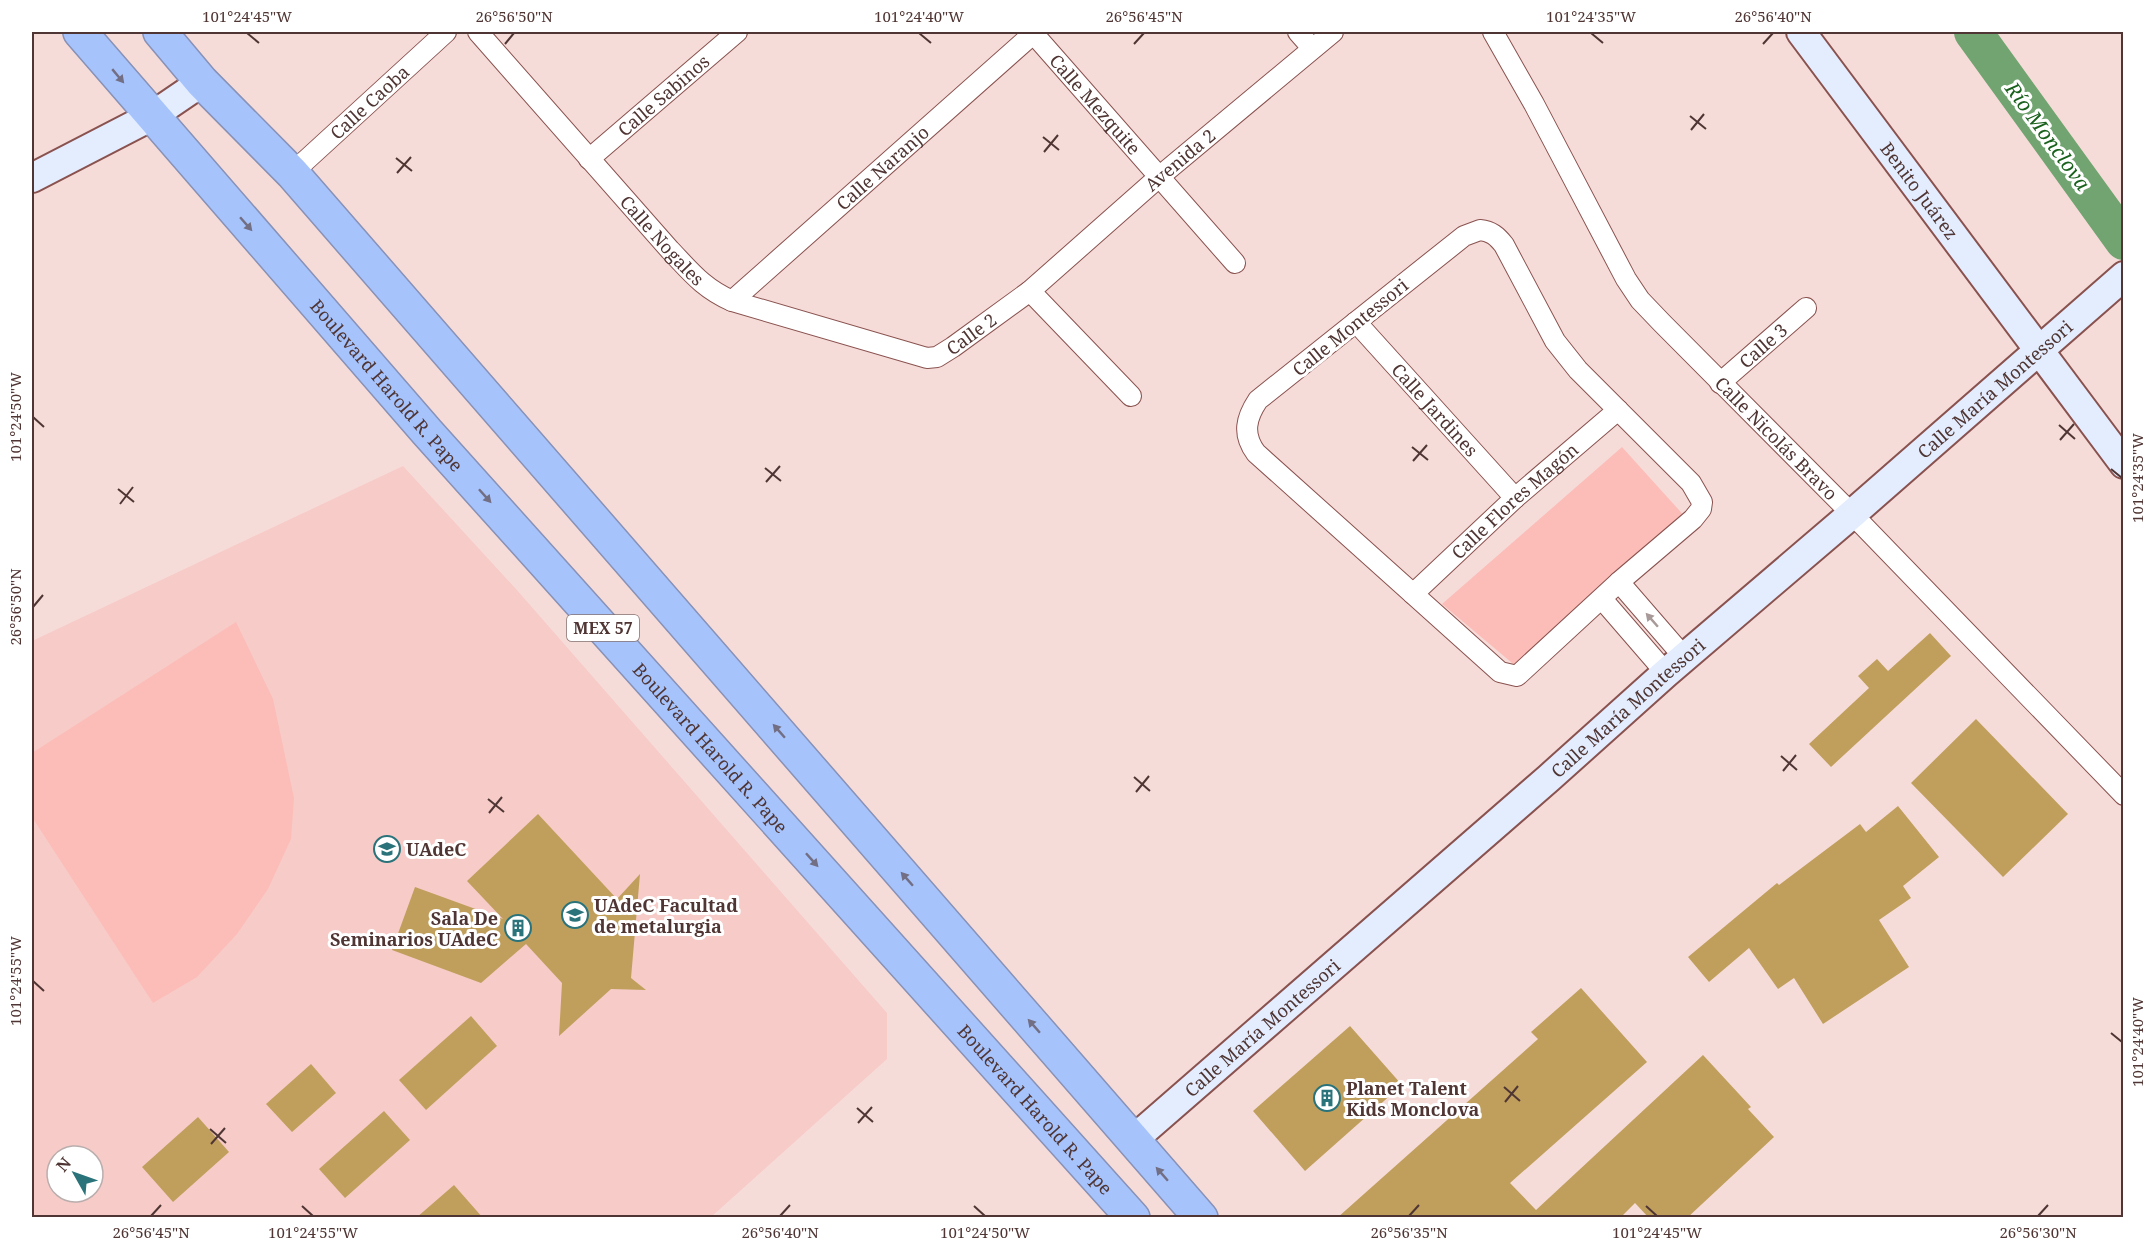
<svg xmlns="http://www.w3.org/2000/svg" width="2155" height="1249" font-family="'Noto Serif',serif">
<style>
.built{fill:#f7cbc7;fill-rule:evenodd}
.green{fill:#fcbdb8}
.lines{fill:none;stroke-linecap:round;stroke-linejoin:round}
.river{stroke:#71a470;stroke-width:38}
.building{fill:#c09f5d}
.street-casing{stroke:#89524f;stroke-width:22}
.secondary-casing{stroke:#89524f;stroke-width:32}
.highway-casing{stroke:#8891b6;stroke-width:36}
.street{stroke:#fff;stroke-width:20}
.secondary{stroke:#e4edfe;stroke-width:28}
.highway{stroke:#a6c3fc;stroke-width:33}
.oneway{fill:#726e83}
.oneway2{fill:#a79a99}
.ticks{fill:none;stroke:#4f3533;stroke-width:2}
.labels{text-anchor:middle;dominant-baseline:central;stroke-width:6;stroke-linejoin:round;paint-order:stroke}
.shield{fill:#fff;stroke:#847270;stroke-width:1.5}
.shield-label{font-size:16px;font-weight:bold;fill:#4f3533}
.street-label{font-size:18px;fill:#4f3533;stroke:#fff}
.poi-label{font-size:18px;font-weight:bold;fill:#4f3533;stroke:#fff;text-anchor:start}
.water-label{font-size:20px;font-style:italic;fill:#1a611d;stroke:#fff}
.neatline{fill:none;stroke:#4f3533;stroke-width:2}
.ticks-label{font-size:15px;text-anchor:middle;fill:#4f3533}
</style>
<rect width="100%" height="100%" fill="#f6dcd9"/>
<path class="built" d="M 403,466 L 516,589 L 887,1013 L 887,1059 L 711,1217 L 32,1217 L 32,641 ZM 57,1156 L 93,1156 L 93,1192 L 57,1192 Z"/>
<path class="green" d="M 1622,447 L 1688,520 L 1518,668 L 1442,604 Z
M 236,622 L 273,699 L 294,798 L 291,839 L 268,889 L 237,934 L 197,977 L 153,1003 L 32,817 L 32,753 Z"/>
<g class="lines">
<path class="river" d="M 1973,32 L 2124,241"/>
</g>
<path class="building" d="M 1930,633 L 1951,656 L 1831,767 L 1809,744 L 1869,688 L 1858,676 L 1877,659 L 1888,671 Z
M 1976,719 L 2068,814 L 2003,877 L 1911,783 Z
M 1898,806 L 1939,857 L 1903,886 L 1911,898 L 1879,920 L 1909,967 L 1823,1024 L 1794,978 L 1778,989 L 1749,948 L 1709,982 L 1688,957 L 1777,883 L 1779,885 L 1860,824 L 1866,832 Z
M 538,814 L 617,899 L 640,874 L 631,978 L 646,990 L 611,989 L 559,1036 L 562,983 L 526,944 L 481,983 L 392,950 L 415,887 L 503,919 L 467,881 Z
M 1581,988 L 1647,1062 L 1510,1183 L 1536,1210 L 1703,1055 L 1751,1107 L 1748,1109 L 1774,1137 L 1687,1218 L 1649,1218 L 1635,1203 L 1620,1218 L 1337,1218 L 1538,1039 L 1531,1032 Z
M 471,1016 L 497,1046 L 426,1110 L 399,1080 Z
M 1350,1026 L 1402,1085 L 1305,1171 L 1253,1111 Z
M 311,1064 L 336,1093 L 292,1132 L 266,1104 Z
M 384,1111 L 410,1140 L 345,1198 L 319,1169 Z
M 198,1117 L 229,1152 L 173,1202 L 142,1167 Z
M 454,1185 L 483,1218 L 416,1218 Z"/>
<g class="lines">
<defs>
<g id="street">
<path id="s1" d="M 478,32 L 670,250 C 691,272 703,288 732,301 L 927,358 L 937,357 L 953,347 L 1030,291 L 1159,177 L 1333,32"/>
<path id="s2" d="M 1032,32 L 1235,263"/>
<path d="M 1298,32 L 1312,48"/>
<path id="s3" d="M 1493,32 L 1534,104 L 1626,279 L 1640,300 L 1662,323 L 1852,514 L 2124,795"/>
<path id="s4" d="M 589,159 L 737,32"/>
<path id="s5" d="M 292,173 L 446,32"/>
<path d="M 1480,230 C 1491,231 1497,236 1504,245 L 1555,341 L 1578,370 L 1691,483 L 1702,502 L 1701,509 L 1693,519 L 1619,582 L 1517,676 L 1500,672 L 1490,663 L 1256,453 C 1242,434 1246,418 1258,400 L 1464,236 Z"/>
<path d="M 1030,291 L 1131,396"/>
<path id="s6" d="M 732,301 L 1034,33"/>
<path id="s7" d="M 1356,322 L 1515,498"/>
<path id="s8" d="M 1720,383 L 1806,308"/>
<path d="M 1619,582 L 1684,657"/>
<path id="s9" d="M 1413,594 L 1515,498 L 1618,410"/>
<path d="M 1602,599 L 1666,673"/>
</g>
<g id="secondary">
<path id="s10" d="M 1801,32 L 2124,464"/>
<path d="M 32,178 L 152,116 L 202,82"/>
<path id="s11" d="M 1133,1140 L 1549,778 L 1666,673 L 1852,514 L 2124,276"/>
</g>
<g id="highway">
<path id="s12" d="M 80,32 L 427,432 L 1133,1218"/>
<path d="M 160,32 L 202,82 L 292,173 L 1201,1218"/>
</g>
</defs>
<use href="#street" class="street-casing"/>
<use href="#secondary" class="secondary-casing"/>
<use href="#highway" class="highway-casing"/>
<use href="#street" class="street"/>
<use href="#secondary" class="secondary"/>
<use href="#highway" class="highway"/>
</g>
<defs><path id="oneway-solid" d="M-6-.8H1V-3.2L6.5 0L1 3.2V.8H-6Z" transform="scale(1.5)"/></defs>
<g class="oneway">
<use href="#oneway-solid" transform="translate(118 76) rotate(50)"/>
<use href="#oneway-solid" transform="translate(246 224) rotate(49)"/>
<use href="#oneway-solid" transform="translate(485 496) rotate(48)"/>
<use href="#oneway-solid" transform="translate(779 731) rotate(-131)"/>
<use href="#oneway-solid" transform="translate(812 860) rotate(48)"/>
<use href="#oneway-solid" transform="translate(907 879) rotate(-131)"/>
<use href="#oneway-solid" transform="translate(1034 1026) rotate(-131)"/>
<use href="#oneway-solid" transform="translate(1162 1174) rotate(-131)"/>
</g>
<use class="oneway2" href="#oneway-solid" transform="translate(1652 620) rotate(-131)"/>
<path class="ticks" d="M 247,33 L 259,43M 919,33 L 931,43M 1591,33 L 1603,43M 505,44 L 514,33M 1134,44 L 1144,33M 1763,44 L 1773,33M 1690,116 L 1706,129M 1691,130 L 1704,114M 1043,137 L 1059,150M 1044,152 L 1058,135M 396,158 L 412,171M 397,173 L 411,157M 33,417 L 44,427M 2059,425 L 2075,439M 2060,440 L 2074,424M 1412,447 L 1428,460M 1413,461 L 1427,445M 765,468 L 781,481M 2111,469 L 2122,478M 766,482 L 780,466M 118,489 L 134,502M 120,504 L 133,487M 33,607 L 43,595M 1781,756 L 1797,770M 1783,771 L 1796,755M 1134,777 L 1150,791M 1136,792 L 1149,776M 488,799 L 504,812M 489,813 L 502,797M 33,981 L 44,991M 2111,1033 L 2122,1042M 1504,1087 L 1520,1101M 1505,1102 L 1518,1086M 857,1108 L 873,1122M 858,1123 L 872,1107M 210,1129 L 226,1143M 211,1144 L 225,1128M 302,1206 L 313,1216M 974,1206 L 985,1216M 1646,1206 L 1657,1216M 151,1216 L 161,1205M 780,1216 L 790,1205M 1409,1216 L 1419,1205M 2038,1216 L 2048,1205"/>
<defs>
<symbol id="university-ring" viewBox="-11 -11 22 22"><circle r="9.5" fill="#fff" stroke="#2a737a" stroke-width="1.5"/><path d="M0-5L7-2L0 1L-7-2ZM-4 1L0 2.5L4 1V4Q0 6-4 4Z" fill="#2a737a"/></symbol>
<symbol id="building-ring" viewBox="-11 -11 22 22"><circle r="9.5" fill="#fff" stroke="#2a737a" stroke-width="1.5"/><path d="M-4-6H4V6H1V3H-1V6H-4ZM-2.5-4.3h1.7v1.8h-1.7ZM.8-4.3h1.7v1.8H.8ZM-2.5-1h1.7V.8h-1.7ZM.8-1h1.7V.8H.8Z" fill="#2a737a"/></symbol>
</defs>
<g fill-rule="evenodd">
<use href="#university-ring" x="372" y="834" width="30" height="30"/>
<use href="#university-ring" x="560" y="900" width="30" height="30"/>
<use href="#building-ring" x="503" y="913" width="30" height="30"/>
<use href="#building-ring" x="1312" y="1083" width="30" height="30"/>
</g>
<g class="labels">
<rect class="shield" x="567" y="615" width="72" height="26" rx="4.5"/>
<g class="shield-label">
<text x="603" y="628">MEX 57</text>
</g>
<g class="street-label">
<text stroke="none"><textPath href="#s4" startOffset="98">Calle Sabinos</textPath></text>
<text stroke="none"><textPath href="#s5" startOffset="105">Calle Caoba</textPath></text>
<text stroke="none"><textPath href="#s2" startOffset="96">Calle Mezquite</textPath></text>
<text stroke="none"><textPath href="#s1" startOffset="898">Avenida 2</textPath></text>
<text stroke="none"><textPath href="#s6" startOffset="201">Calle Naranjo</textPath></text>
<text stroke="none"><textPath href="#s10" startOffset="198">Benito Juárez</textPath></text>
<text stroke="none"><textPath href="#s1" startOffset="278">Calle Nogales</textPath></text>
<text transform="translate(1350 327) rotate(-39)">Calle Montessori</text>
<text stroke="none"><textPath href="#s1" startOffset="626">Calle 2</textPath></text>
<text stroke="none"><textPath href="#s8" startOffset="57">Calle 3</textPath></text>
<text stroke="none"><textPath href="#s12" startOffset="468">Boulevard Harold R. Pape</textPath></text>
<text stroke="none"><textPath href="#s11" startOffset="1143">Calle María Montessori</textPath></text>
<text stroke="none"><textPath href="#s7" startOffset="118">Calle Jardines</textPath></text>
<text stroke="none"><textPath href="#s3" startOffset="500">Calle Nicolás Bravo</textPath></text>
<text stroke="none"><textPath href="#s9" startOffset="138">Calle Flores Magón</textPath></text>
<text stroke="none"><textPath href="#s11" startOffset="657">Calle María Montessori</textPath></text>
<text stroke="none"><textPath href="#s12" startOffset="954">Boulevard Harold R. Pape</textPath></text>
<text stroke="none"><textPath href="#s11" startOffset="171">Calle María Montessori</textPath></text>
<text stroke="none"><textPath href="#s12" startOffset="1440">Boulevard Harold R. Pape</textPath></text>
</g>
<g class="poi-label">
<text x="406" y="849">UAdeC</text>
<text x="594" y="905">UAdeC Facultad<tspan x="594" dy="21">de metalurgia</tspan></text>
<text x="498" y="918" text-anchor="end">Sala De<tspan x="498" dy="21">Seminarios UAdeC</tspan></text>
<text x="1346" y="1088">Planet Talent<tspan x="1346" dy="21">Kids Monclova</tspan></text>
</g>
<g class="water-label">
<text transform="translate(2048 136) rotate(54)">Río Monclova</text>
</g>
</g>
<rect width="2155" height="1249" fill="none" stroke="#ffffff" stroke-width="66"/>
<g transform="translate(75 1174) rotate(310)"><circle r="28" fill="#ffffff" stroke="#b9aead" stroke-width="1.5"/>
<path d="M0-4.5L10 22L0 15L-10 22Z" fill="#2a737a"/>
<text y="-9" font-size="16" font-weight="bold" text-anchor="middle" fill="#4f3533">N</text>
</g>
<rect x="33" y="33" width="2089" height="1183" class="neatline"/>
<g class="ticks-label">
<text x="247" y="22">101°24'45"W</text>
<text x="514" y="22">26°56'50"N</text>
<text x="919" y="22">101°24'40"W</text>
<text x="1144" y="22">26°56'45"N</text>
<text x="1591" y="22">101°24'35"W</text>
<text x="1773" y="22">26°56'40"N</text>
<text transform="translate(16 417) rotate(-90)" y="5">101°24'50"W</text>
<text transform="translate(2138 478) rotate(-90)" y="5">101°24'35"W</text>
<text transform="translate(16 607) rotate(-90)" y="5">26°56'50"N</text>
<text transform="translate(16 981) rotate(-90)" y="5">101°24'55"W</text>
<text transform="translate(2138 1042) rotate(-90)" y="5">101°24'40"W</text>
<text x="151" y="1238">26°56'45"N</text>
<text x="313" y="1238">101°24'55"W</text>
<text x="780" y="1238">26°56'40"N</text>
<text x="985" y="1238">101°24'50"W</text>
<text x="1409" y="1238">26°56'35"N</text>
<text x="1657" y="1238">101°24'45"W</text>
<text x="2038" y="1238">26°56'30"N</text>
</g>
</svg>
